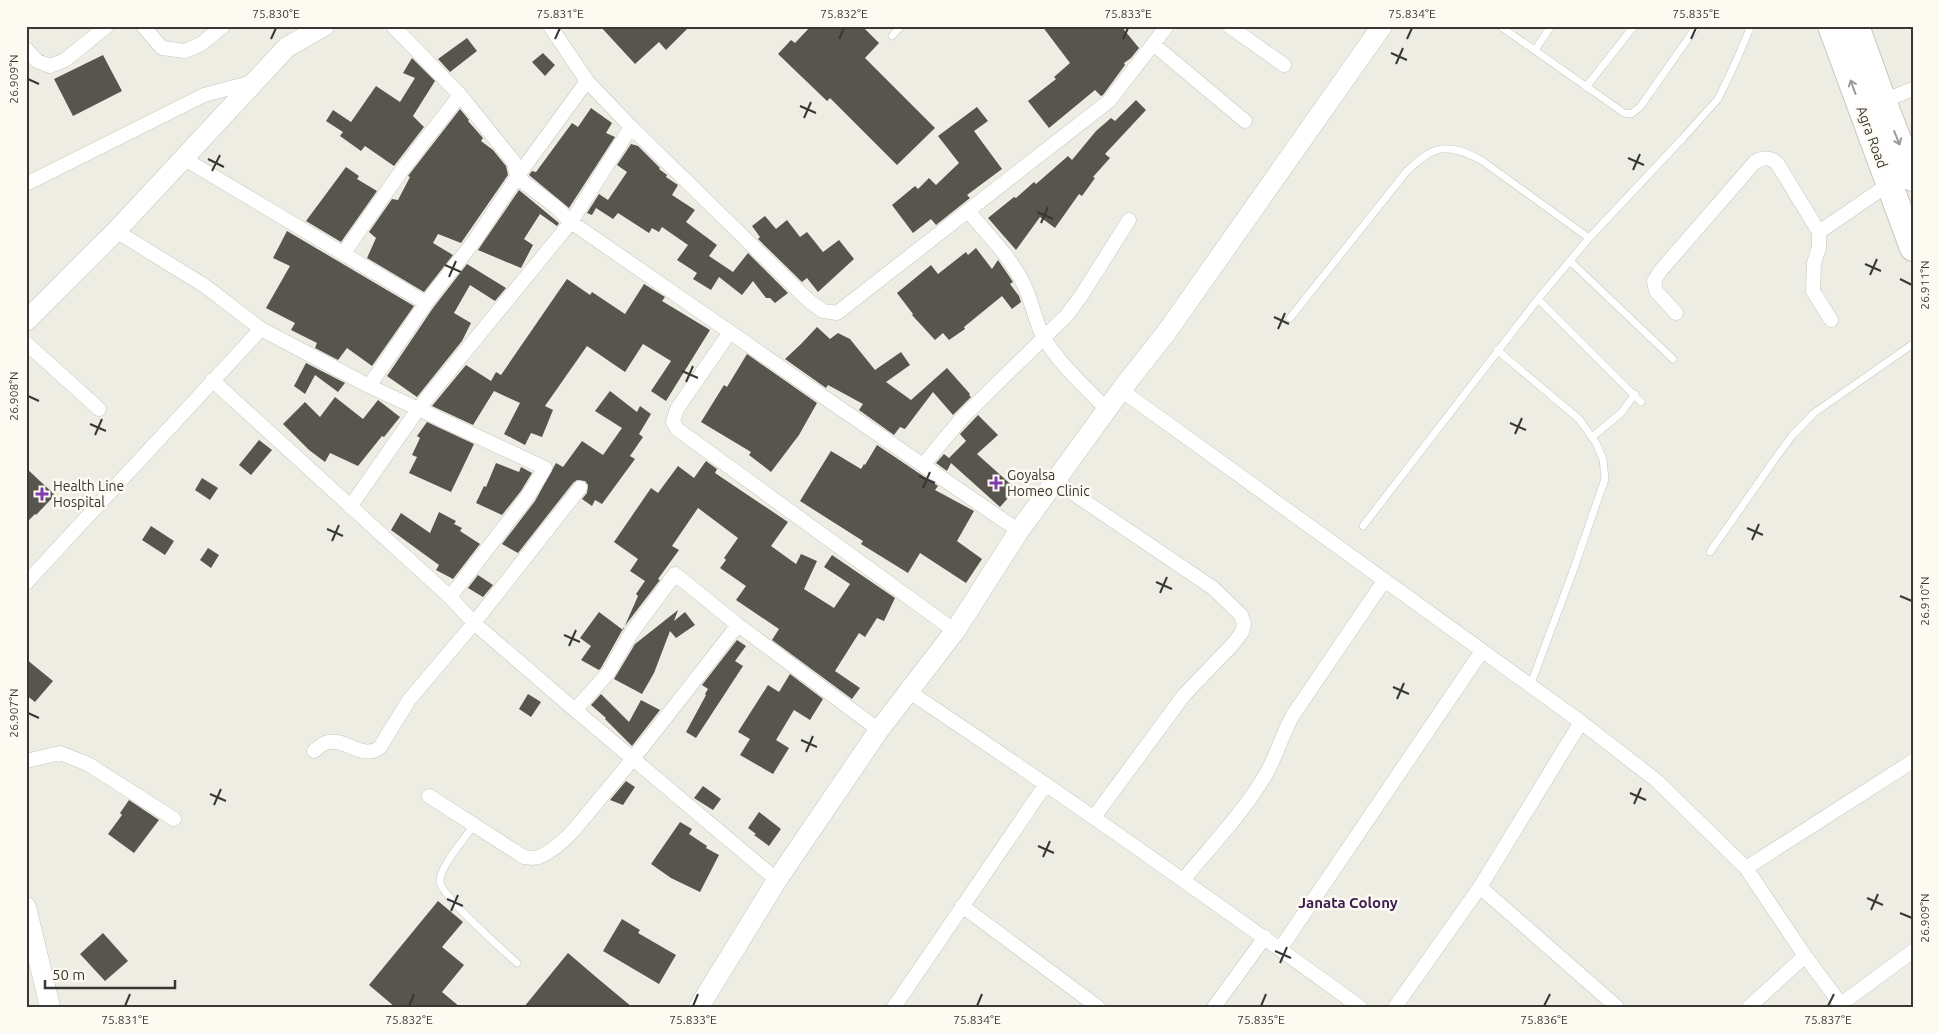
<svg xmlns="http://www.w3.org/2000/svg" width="1939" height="1033" font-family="Ubuntu,sans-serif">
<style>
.building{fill:#57554e}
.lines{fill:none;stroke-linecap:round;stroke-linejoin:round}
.lane-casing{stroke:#c7c6bd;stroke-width:8}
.street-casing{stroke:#c7c6bd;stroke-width:15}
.secondary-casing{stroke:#c7c6bd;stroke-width:21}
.highway-casing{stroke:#c7c6bd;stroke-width:28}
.lane{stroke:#fff;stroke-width:7}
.street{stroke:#fff;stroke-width:14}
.secondary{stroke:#fff;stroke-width:20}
.highway{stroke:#fff;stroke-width:26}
.oneway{stroke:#9c9b9a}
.ticks{fill:none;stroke:#383734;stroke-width:2}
.poi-dot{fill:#823bae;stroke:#fcfaf1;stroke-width:2}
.labels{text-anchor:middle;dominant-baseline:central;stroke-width:5;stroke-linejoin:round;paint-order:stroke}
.street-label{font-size:14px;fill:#383734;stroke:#fcfaf1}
.poi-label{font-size:14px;fill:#383734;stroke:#fcfaf1;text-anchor:start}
.neighbourhood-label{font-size:15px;font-weight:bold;fill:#3c1a51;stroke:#fcfaf1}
.neatline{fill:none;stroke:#383734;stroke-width:2}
.ticks-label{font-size:12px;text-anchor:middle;fill:#383734}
</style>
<rect width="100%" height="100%" fill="#eeede4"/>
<path class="building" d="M 600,26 L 690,26 L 666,50 L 659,42 L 635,64 Z
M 811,26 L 862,26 L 879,43 L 865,58 L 935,128 L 897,165 L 830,98 L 827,101 L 778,54 L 791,40 L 795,43 Z
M 1042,26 L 1121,26 L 1139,48 L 1131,58 L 1124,63 L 1125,65 L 1103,95 L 1101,96 L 1095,90 L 1049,128 L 1028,101 L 1056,79 L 1054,77 L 1070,63 Z
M 467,38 L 477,51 L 450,72 L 438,59 Z
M 543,53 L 555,65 L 545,76 L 532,62 Z
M 103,55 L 122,91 L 73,116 L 54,79 Z
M 412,58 L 435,81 L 413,116 L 424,127 L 394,166 L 365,146 L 361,151 L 340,136 L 343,132 L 326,121 L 333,110 L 351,122 L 376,86 L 400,102 L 415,78 L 403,73 Z
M 1136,100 L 1146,110 L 1105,154 L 1110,158 L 1093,177 L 1095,178 L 1082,196 L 1079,194 L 1055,228 L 1040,217 L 1016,250 L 988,218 L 1014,197 L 1016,198 L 1034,182 L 1036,184 L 1068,156 L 1072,160 L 1096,131 L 1111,118 L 1115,121 Z
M 977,107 L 988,121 L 974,131 L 1002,169 L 967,195 L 970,198 L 936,225 L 931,219 L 913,233 L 892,205 L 915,186 L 918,189 L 929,178 L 936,185 L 959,163 L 938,136 Z
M 591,108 L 612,123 L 606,133 L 615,137 L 569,208 L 529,175 L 532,171 L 536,172 L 572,123 L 578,127 Z
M 460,109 L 469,120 L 468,121 L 483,138 L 481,141 L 493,150 L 506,166 L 508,175 L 461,243 L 438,234 L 433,243 L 453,255 L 424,292 L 367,258 L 376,238 L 369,232 L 392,199 L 398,200 L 410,177 L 408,176 Z
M 631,144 L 638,146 L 660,168 L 659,169 L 667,175 L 666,177 L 678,185 L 672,195 L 695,210 L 686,222 L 717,245 L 709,256 L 733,272 L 748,253 L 788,293 L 775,303 L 770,298 L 766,298 L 753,281 L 742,295 L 719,277 L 711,290 L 693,279 L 697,273 L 677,260 L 688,245 L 662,227 L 659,232 L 652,228 L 649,233 L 618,213 L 613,219 L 596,208 L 592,215 L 587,213 L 599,194 L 608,200 L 627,172 L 617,165 Z
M 346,167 L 359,176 L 357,179 L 377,191 L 341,242 L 306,221 Z
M 519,190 L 559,223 L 557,226 L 540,214 L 524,239 L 533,245 L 521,268 L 478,250 Z
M 765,216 L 776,229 L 787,220 L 800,237 L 807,232 L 823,252 L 839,240 L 854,259 L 818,292 L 807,278 L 802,282 L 758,239 L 760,237 L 752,226 Z
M 287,231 L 414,306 L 372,366 L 347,348 L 338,360 L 315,348 L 317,343 L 291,330 L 295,323 L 266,308 L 290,266 L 273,258 Z
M 976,248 L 992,269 L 998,260 L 1009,276 L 1013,282 L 1010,284 L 1019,296 L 1021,302 L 1012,309 L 1002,296 L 964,327 L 965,329 L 949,340 L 943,333 L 935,340 L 912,315 L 913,314 L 897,293 L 931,265 L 938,274 L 966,252 L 968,255 Z
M 467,264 L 506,288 L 495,301 L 470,285 L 454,313 L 471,323 L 462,341 L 417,397 L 387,376 L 433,308 Z
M 567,279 L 590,295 L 592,292 L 625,314 L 644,284 L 665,297 L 662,301 L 710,330 L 666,401 L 651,391 L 671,361 L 643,344 L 625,372 L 587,346 L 545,406 L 553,410 L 542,437 L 531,433 L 525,445 L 504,434 L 520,403 L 494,391 L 473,425 L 432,406 L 466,365 L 491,381 L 496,372 L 501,375 Z
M 817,327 L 830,339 L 838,333 L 850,339 L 875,370 L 901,352 L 910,365 L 886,382 L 911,400 L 947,368 L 970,394 L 969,395 L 971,397 L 953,415 L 933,392 L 905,429 L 900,427 L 894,435 L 859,410 L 863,404 L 828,385 L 826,388 L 785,359 L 801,344 L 803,345 L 801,344 Z
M 747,354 L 817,403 L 799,435 L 771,472 L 749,455 L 751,452 L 701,422 L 724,385 L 727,387 Z
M 306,363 L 345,383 L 338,392 L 315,375 L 305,394 L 294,386 Z
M 610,391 L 637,412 L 640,406 L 651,414 L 639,434 L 643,437 L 630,456 L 635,459 L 602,504 L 595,500 L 592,506 L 582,499 L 587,493 L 588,485 L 585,481 L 577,480 L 573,483 L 518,553 L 502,544 L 535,501 L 556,463 L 563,467 L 582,441 L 603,455 L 622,428 L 595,411 Z
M 335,397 L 363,419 L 378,400 L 400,417 L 384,437 L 382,436 L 358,466 L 330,453 L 325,462 L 309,450 L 283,424 L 305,402 L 320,417 Z
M 978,415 L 998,435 L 977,454 L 1016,489 L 1000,507 L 951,463 L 947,471 L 936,463 L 944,454 L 949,458 L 966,441 L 960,434 Z
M 427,422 L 474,444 L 451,492 L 409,473 L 417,457 L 412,455 L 420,438 L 417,436 Z
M 259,440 L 272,450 L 251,475 L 239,465 Z
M 877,445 L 938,486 L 935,490 L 974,511 L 957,541 L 982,559 L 966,583 L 920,553 L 908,573 L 861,544 L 863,541 L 800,501 L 831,451 L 861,469 L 864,464 L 865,465 Z
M 706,461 L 717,469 L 715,473 L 788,522 L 771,546 L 796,564 L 801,554 L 817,561 L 804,589 L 834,608 L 850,584 L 824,567 L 832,555 L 895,598 L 884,621 L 877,618 L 865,637 L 859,633 L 835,671 L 860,688 L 852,699 L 772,640 L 779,629 L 736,600 L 746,586 L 720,568 L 726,560 L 724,558 L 738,538 L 698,508 L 672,546 L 679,550 L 658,579 L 660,580 L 624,627 L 601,668 L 599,670 L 581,660 L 591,646 L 580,638 L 599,612 L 623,630 L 638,596 L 636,594 L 645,581 L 630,571 L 638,559 L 614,542 L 651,488 L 658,493 L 678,466 L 694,478 Z
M 496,463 L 519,472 L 521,467 L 532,473 L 521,491 L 502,515 L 476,503 L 484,486 L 486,487 Z
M 26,468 L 55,495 L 36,515 L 35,514 L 26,523 Z
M 202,478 L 218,488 L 210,500 L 195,490 Z
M 439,512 L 456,521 L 454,524 L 462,528 L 460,531 L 480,544 L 453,579 L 436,570 L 439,565 L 391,530 L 401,513 L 430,533 Z
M 151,526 L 174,541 L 165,555 L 142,540 Z
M 208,548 L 219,555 L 211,568 L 200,560 Z
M 478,575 L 493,585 L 483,597 L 468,588 Z
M 678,610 L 674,621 L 685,612 L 695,625 L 676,638 L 670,631 L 654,673 L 642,694 L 614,679 L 635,644 Z
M 737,640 L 746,646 L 735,661 L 743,666 L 696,738 L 686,732 L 706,695 L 705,694 L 708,689 L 702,685 Z
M 26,659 L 53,681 L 35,702 L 26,695 Z
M 790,674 L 823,699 L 810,720 L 794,710 L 776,740 L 789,748 L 773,774 L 740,755 L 750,739 L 738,732 L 768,685 L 779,692 Z
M 528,694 L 541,702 L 531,717 L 519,709 Z
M 601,694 L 629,722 L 641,700 L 660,710 L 632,746 L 605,719 L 606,718 L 591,705 Z
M 626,781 L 635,787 L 623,805 L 610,800 Z
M 703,786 L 721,799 L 713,810 L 694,798 Z
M 129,800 L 159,820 L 134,853 L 108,834 L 122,815 L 120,813 Z
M 759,812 L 781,829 L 769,846 L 754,835 L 756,834 L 748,828 Z
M 680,822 L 692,829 L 689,834 L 707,846 L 706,848 L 719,855 L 700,892 L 671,878 L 651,864 Z
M 438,901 L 463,922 L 442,947 L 464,965 L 442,992 L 460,1007 L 395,1007 L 369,985 Z
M 622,919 L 640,930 L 638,933 L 676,955 L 659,984 L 603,951 Z
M 103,933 L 128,961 L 105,981 L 80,954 Z
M 568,953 L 596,977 L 632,1007 L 524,1007 Z"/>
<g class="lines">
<defs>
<path id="lane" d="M 1500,26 L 1624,113 L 1631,114 L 1640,107 L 1697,26
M 892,36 L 901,26
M 1535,50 L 1551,26
M 1586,87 L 1634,26
M 1570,261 L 1673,359
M 1538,299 L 1641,402
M 1290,318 L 1406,172 C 1434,145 1446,142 1481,160 L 1589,238
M 1497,350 L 1579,419 L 1596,443 L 1603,459 L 1605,479 L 1572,574 L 1530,686
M 1592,437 L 1621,413 L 1635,394
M 1363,526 L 1538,299 L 1589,238 L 1683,138 L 1718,99 L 1734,66 L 1751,26
M 1710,552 L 1775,459 L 1792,436 L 1814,413 L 1913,344
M 474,825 C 466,837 440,866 440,881 C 440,895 503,950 517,963"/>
<path id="street" d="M 143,26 L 162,48 L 185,51 L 201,44 L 223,26
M 393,26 L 460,95 L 514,162 L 517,177 L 557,208 L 571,222 L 831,402 L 1019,531
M 550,26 L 587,81 L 631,127 L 808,300 L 823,311 L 837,313 L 1109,101 L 1167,26
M 1229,26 L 1284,65
M 1153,44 L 1245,121
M 26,49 L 37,61 L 50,66 L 65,60 L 107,26
M 1883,101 L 1913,89
M 183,158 L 426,303
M 26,184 L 204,95 L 253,82
M 969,212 C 987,234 1009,255 1022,281 C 1032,299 1034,320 1044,338 C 1060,365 1086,387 1107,410
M 116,231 L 205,286 L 261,329 L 369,386 L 545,468 L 528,496 L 450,597
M 1819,232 L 1889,184
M 343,254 L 402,170 L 460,95
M 1676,313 L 1656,291 L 1654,281 L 1661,270 L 1755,162 C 1763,157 1769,157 1777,163 L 1819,232 L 1819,248 L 1814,263 L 1813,291 L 1831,320
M 730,332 L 677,409 L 673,422 L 677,429 L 955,631
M 26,343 L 99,409
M 212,380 L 450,597 L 474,623 L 575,710 L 777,880
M 369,386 L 426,303 L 475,240 L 517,177 L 587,81
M 1121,390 L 1581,722 L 1657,781 L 1746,868 L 1805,956 L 1843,1007
M 923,465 L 962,418 L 1067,315 L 1081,296 L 1129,220
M 1055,481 L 1213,588 L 1241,615 L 1244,624 L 1242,632 L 1234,643 L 1184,695 L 1094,817
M 350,507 L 419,408 L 571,222 L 631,127
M 26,583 L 261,329
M 908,691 C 1061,793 1211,899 1360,1007
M 575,710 L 608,673 L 632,632 L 675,574 L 738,625 L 879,730
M 314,751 C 318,748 323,743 328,742 C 346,738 364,761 380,747 L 409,700 L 474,623 L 580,488
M 26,761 L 60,753 L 88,764 L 174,819
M 429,796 L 524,857 C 531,858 536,859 543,855 C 567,843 585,816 602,796 C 649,741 693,682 738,625
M 1746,868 L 1913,761
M 1183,880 C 1211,846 1244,812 1266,774 C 1277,755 1282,734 1293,715 L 1384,581
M 1480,887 L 1617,1007
M 962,906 L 1098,1007
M 1280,949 L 1482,651
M 1841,1004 L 1913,951
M 894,1007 L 1046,784
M 1214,1007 L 1265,937
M 1395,1007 L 1480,887 L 1581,722
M 1749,1007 L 1805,956"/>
<path id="secondary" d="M 26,321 L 116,231 L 287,47 L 324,26
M 26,907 L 50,1007
M 699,1007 L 777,880 L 879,730 L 955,631 L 1019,531 L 1121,390 L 1166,333 L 1382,26"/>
<path id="highway" d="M 1831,26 L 1913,248
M 1856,26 L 1883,101 L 1913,178"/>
</defs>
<use href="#lane" class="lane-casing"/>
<use href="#street" class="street-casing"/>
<use href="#secondary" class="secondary-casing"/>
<use href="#highway" class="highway-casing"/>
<use href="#lane" class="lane"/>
<use href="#street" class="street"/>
<use href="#secondary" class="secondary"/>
<use href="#highway" class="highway"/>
</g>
<defs><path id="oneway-shaft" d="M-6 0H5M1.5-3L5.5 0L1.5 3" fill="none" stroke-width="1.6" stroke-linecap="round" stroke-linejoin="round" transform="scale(1.25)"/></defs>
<g class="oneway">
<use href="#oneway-shaft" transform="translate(1853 87) rotate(-110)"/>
<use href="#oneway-shaft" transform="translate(1897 138) rotate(68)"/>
</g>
<path class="ticks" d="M 271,39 L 276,28M 555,39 L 560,28M 839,39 L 844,28M 1123,39 L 1128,28M 1407,39 L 1412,28M 1691,39 L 1696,28M 1391,53 L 1407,60M 1396,64 L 1403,48M 28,79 L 39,84M 800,106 L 816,113M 804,118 L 811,102M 1628,158 L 1644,165M 208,159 L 224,167M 1633,170 L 1640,154M 212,171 L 220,155M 1037,212 L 1053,219M 1041,223 L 1048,207M 1865,264 L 1881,271M 445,265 L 461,272M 1870,275 L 1877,259M 449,277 L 456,261M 1900,279 L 1912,285M 1274,317 L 1289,324M 1278,329 L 1285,313M 682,371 L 698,378M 686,382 L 693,366M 28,396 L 39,401M 1510,423 L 1526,430M 90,424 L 106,431M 1515,434 L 1522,418M 95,435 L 102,419M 919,476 L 935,483M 923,488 L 930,472M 1747,528 L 1763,535M 327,529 L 343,536M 1752,540 L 1759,524M 332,541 L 339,525M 1156,582 L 1172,589M 1160,593 L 1167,577M 1900,596 L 1912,601M 564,635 L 580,642M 569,646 L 576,630M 1393,687 L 1409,694M 1397,699 L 1404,683M 28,713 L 39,718M 801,740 L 817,747M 806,752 L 813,736M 1630,793 L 1646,800M 210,794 L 226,801M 1634,804 L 1641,788M 214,805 L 221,789M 1038,846 L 1054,853M 1043,857 L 1050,841M 1867,898 L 1883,905M 447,899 L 463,906M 1871,910 L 1878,894M 451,911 L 458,895M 1900,913 L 1912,918M 1275,951 L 1291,958M 1280,963 L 1287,947M 125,1006 L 130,994M 409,1006 L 414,994M 693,1006 L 698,994M 977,1006 L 982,994M 1261,1006 L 1266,994M 1544,1006 L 1550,994M 1828,1006 L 1834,994"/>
<g class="poi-dot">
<path d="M993.5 475.5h5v5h5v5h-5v5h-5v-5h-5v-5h5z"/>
<path d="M39.5 486.5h5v5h5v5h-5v5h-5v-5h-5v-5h5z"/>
</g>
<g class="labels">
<g class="street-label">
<text transform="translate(1872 137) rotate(70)">Agra Road</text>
</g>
<g class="poi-label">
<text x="1007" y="475">Goyalsa<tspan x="1007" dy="16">Homeo Clinic</tspan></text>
<text x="53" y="486">Health Line<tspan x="53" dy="16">Hospital</tspan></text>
</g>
<g class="neighbourhood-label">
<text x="1348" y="902">Janata Colony</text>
</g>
</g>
<rect width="1939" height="1033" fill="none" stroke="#fcfaf1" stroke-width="55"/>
<path d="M45 980v8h130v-8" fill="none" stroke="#383734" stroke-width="2.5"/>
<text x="52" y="980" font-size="15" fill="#383734" stroke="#fcfaf1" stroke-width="4" paint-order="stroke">50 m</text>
<rect x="28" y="28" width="1884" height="978" class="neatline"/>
<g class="ticks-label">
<text x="276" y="18">75.830°E</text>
<text x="560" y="18">75.831°E</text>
<text x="844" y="18">75.832°E</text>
<text x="1128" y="18">75.833°E</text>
<text x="1412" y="18">75.834°E</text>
<text x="1696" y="18">75.835°E</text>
<text transform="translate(14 79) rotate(-90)" y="4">26.909°N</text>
<text transform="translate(1925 285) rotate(-90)" y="4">26.911°N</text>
<text transform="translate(14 396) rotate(-90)" y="4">26.908°N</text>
<text transform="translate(1925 601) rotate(-90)" y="4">26.910°N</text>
<text transform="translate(14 713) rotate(-90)" y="4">26.907°N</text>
<text transform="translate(1925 918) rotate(-90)" y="4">26.909°N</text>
<text x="125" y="1024">75.831°E</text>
<text x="409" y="1024">75.832°E</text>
<text x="693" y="1024">75.833°E</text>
<text x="977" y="1024">75.834°E</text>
<text x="1261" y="1024">75.835°E</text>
<text x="1544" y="1024">75.836°E</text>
<text x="1828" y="1024">75.837°E</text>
</g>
</svg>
